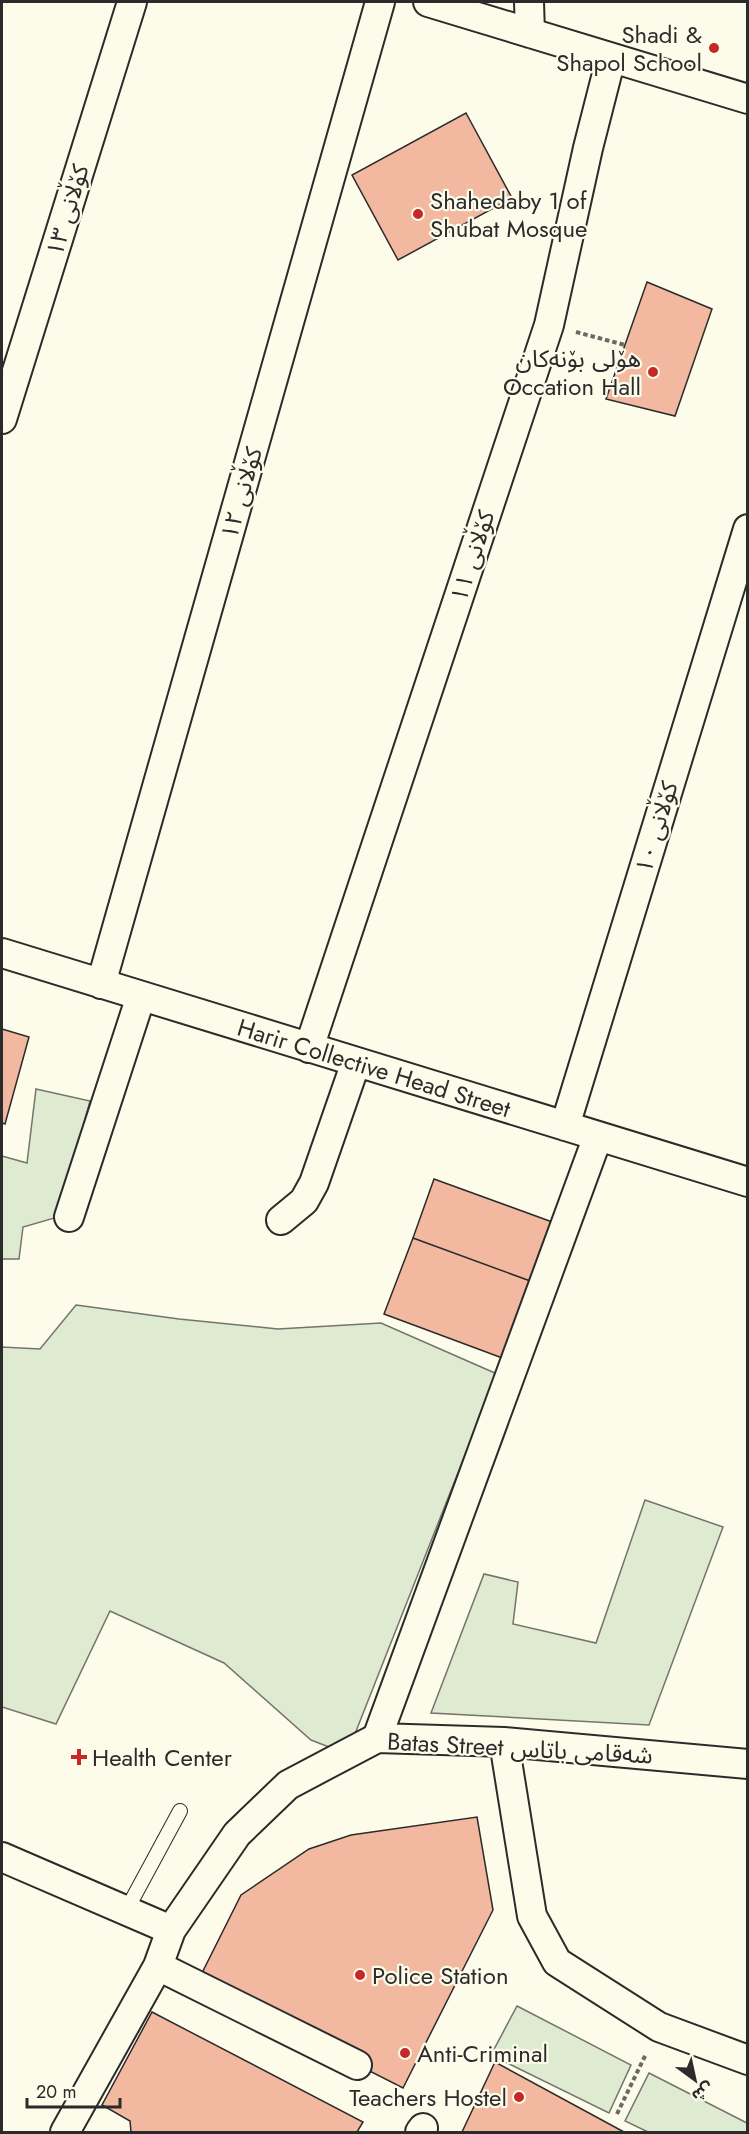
<svg xmlns="http://www.w3.org/2000/svg" width="749" height="2134" font-family="Jost,'Noto Sans Arabic',sans-serif">
<style>
.green{fill:#deebd1;stroke:#74746e;stroke-width:1.5}
.building{fill:#f2b8a0;stroke:#2b2b2b;stroke-width:1.5}
.lines{fill:none;stroke-linecap:round;stroke-linejoin:round}
.service-casing{stroke:#2b2b2b;stroke-width:16}
.minor-casing{stroke:#2b2b2b;stroke-width:32}
.path{stroke:#6a6964;stroke-width:4;stroke-dasharray:4.5 3;stroke-linecap:butt}
.service{stroke:#fdfbea;stroke-width:14}
.minor{stroke:#fdfbea;stroke-width:28}
.poi-dot{fill:#c62828;stroke:#fdfbea;stroke-width:2}
.labels{text-anchor:middle;dominant-baseline:central;stroke-width:4.5;stroke-linejoin:round;paint-order:stroke}
.poi-label{font-size:24px;fill:#2b2b2b;stroke:#fdfbea;text-anchor:start}
.street-label{font-size:24px;fill:#2b2b2b;stroke:#fdfbea}
</style>
<rect width="100%" height="100%" fill="#fdfbea"/>
<path class="green" d="M 36,1089 L 90,1101 L 58,1217 L 23,1227 L 19,1259 L 2,1259 L 2,1156 L 27,1163 Z
M 76,1305 L 179,1319 L 278,1329 L 381,1323 L 497,1374 L 347,1754 L 311,1740 L 224,1663 L 110,1611 L 56,1724 L 2,1707 L 2,1347 L 40,1349 Z
M 645,1500 L 723,1527 L 649,1725 L 431,1713 L 484,1574 L 518,1582 L 513,1624 L 596,1643 Z
M 517,2006 L 631,2065 L 609,2113 L 491,2055 Z
M 649,2073 L 747,2123 L 747,2132 L 648,2132 L 625,2121 Z"/>
<path class="building" d="M 466,113 L 512,198 L 398,260 L 352,175 Z
M 647,282 L 712,309 L 675,416 L 606,399 Z
M 2,1029 L 29,1037 L 5,1124 L 2,1123 Z
M 434,1179 L 555,1223 L 533,1282 L 413,1238 Z
M 413,1238 L 533,1282 L 505,1359 L 384,1314 Z
M 477,1817 L 493,1910 L 403,2088 L 197,1983 L 241,1895 L 309,1849 L 351,1835 Z
M 152,2012 L 363,2122 L 357,2132 L 131,2132 L 130,2121 L 102,2105 Z
M 495,2062 L 624,2132 L 462,2132 Z"/>
<g class="lines">
<defs>
<path id="service" d="M 126,1911 L 180,1811"/>
<path id="minor" d="M 428,2 L 748,99
M 529,2 L 530,33
M 2,419 L 132,2
M 2,953 L 748,1182
M 101,984 L 380,2
M 309,1048 L 549,325 L 588,148 L 611,58
M 565,1126 L 748,529
M 69,1217 L 141,996
M 281,1220 L 304,1201 L 314,1183 L 356,1062
M 377,1738 L 598,1136
M 504,1742 L 532,1916 L 557,1962 L 659,2027 L 748,2060
M 2,1857 L 171,1930
M 158,1966 L 357,2065
M 65,2132 L 158,1966 L 171,1930 L 237,1834 L 288,1785 L 377,1738 L 504,1742 L 748,1764
M 420,2132 L 423,2128"/>
</defs>
<use href="#service" class="service-casing"/>
<use href="#minor" class="minor-casing"/>
<path class="path" d="M 576,332 L 625,345
M 617,2114 L 646,2054"/>
<use href="#service" class="service"/>
<use href="#minor" class="minor"/>
</g>
<g class="poi-dot">
<circle cx="714" cy="48" r="6"/>
<circle cx="418" cy="214" r="6"/>
<circle cx="653" cy="372" r="6"/>
<path d="M76 1748h6v6h6v6h-6v6h-6v-6h-6v-6h6z"/>
<circle cx="360" cy="1975" r="6"/>
<circle cx="405" cy="2053" r="6"/>
<circle cx="519" cy="2097" r="6"/>
</g>
<g class="labels">
<g class="poi-label">
<text x="702" y="34" text-anchor="end">Shadi &amp;<tspan x="702" dy="28">Shapol School</tspan></text>
<text x="430" y="200">Shahedaby 1 of<tspan x="430" dy="28">Shubat Mosque</tspan></text>
<text x="641" y="358" text-anchor="end">هۆلی بۆنەکان<tspan x="641" dy="28">Occation Hall</tspan></text>
<text x="92" y="1757">Health Center</text>
<text x="372" y="1975">Police Station</text>
<text x="417" y="2053">Anti-Criminal</text>
<text x="507" y="2097" text-anchor="end">Teachers Hostel</text>
</g>
<g class="street-label">
<text transform="translate(67 210) rotate(-73)">کۆڵانی ١٣</text>
<text transform="translate(241 493) rotate(-74)">کۆڵانی ١٢</text>
<text transform="translate(472 556) rotate(-72)">کۆڵانی ١١</text>
<text transform="translate(656 827) rotate(-73)">کۆڵانی ١٠</text>
<text transform="translate(374 1068) rotate(17)">Harir Collective Head Street</text>
<text transform="translate(520 1748) rotate(3)">Batas Street شەقامی باتاس</text>
</g>
</g>
<rect width="749" height="2134" fill="none" stroke="#2b2b2b" stroke-width="6"/>
<g transform="translate(695 2080) rotate(147)" stroke="#fdfbea" stroke-width="4.5" paint-order="stroke">
<path d="M0-4.5L10 22L0 15L-10 22Z" fill="#2b2b2b"/>
<text y="-9" font-size="16" font-weight="bold" text-anchor="middle" fill="#2b2b2b">ش</text>
</g>
<path d="M27 2098v9h93v-9" fill="none" stroke="#2b2b2b" stroke-width="3"/>
<text x="36" y="2098" font-size="18" fill="#2b2b2b" stroke="#fdfbea" stroke-width="4.5" paint-order="stroke">20 m</text>
</svg>
